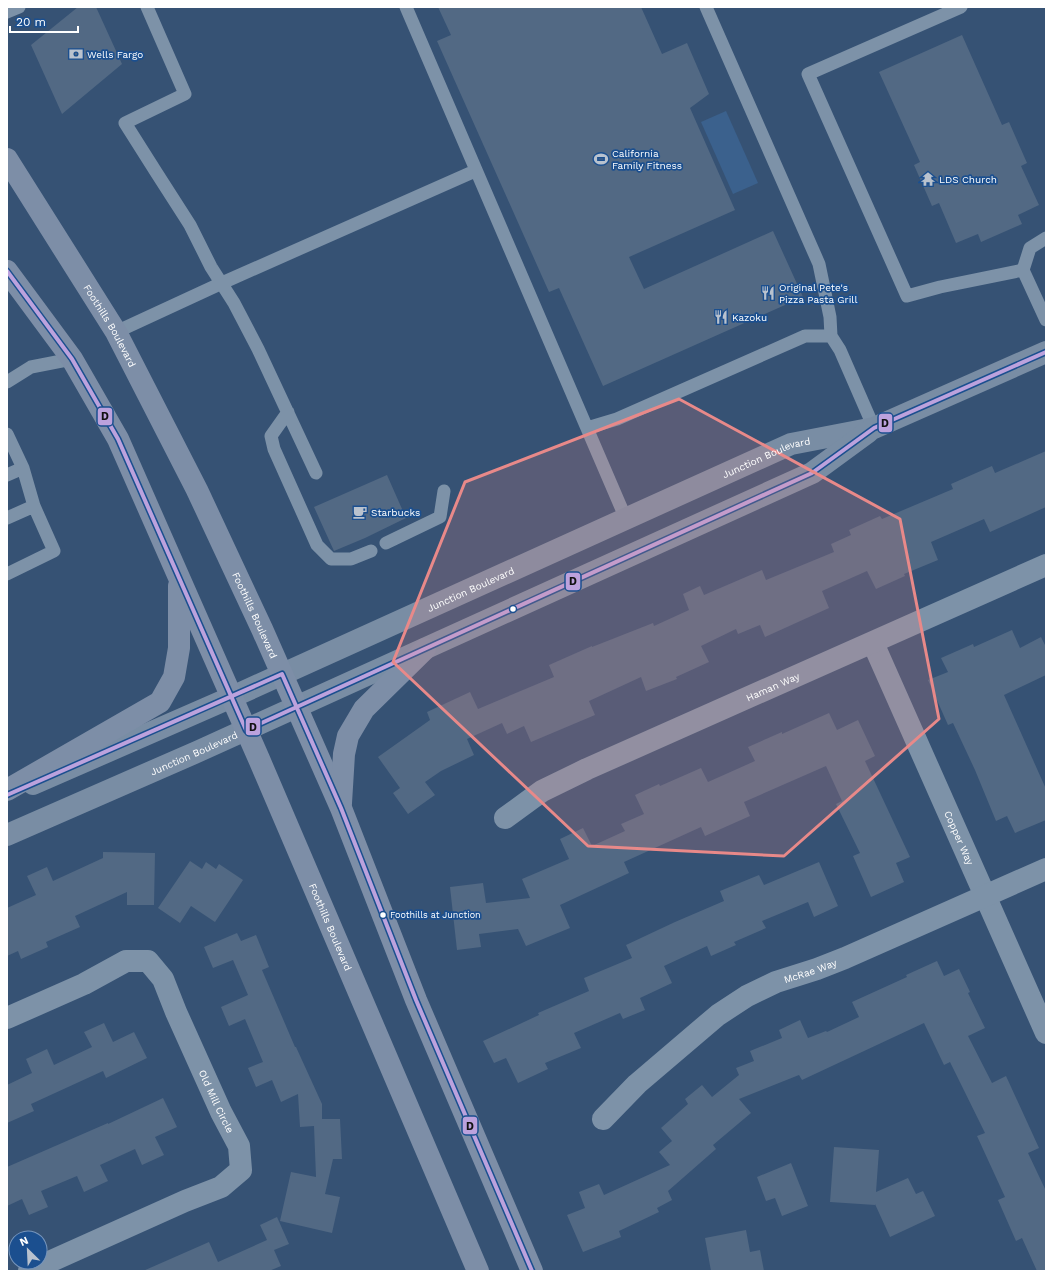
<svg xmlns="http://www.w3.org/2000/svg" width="1053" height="1278" font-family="'Work Sans',sans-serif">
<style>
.water{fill:#3b618d}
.building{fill:#526984}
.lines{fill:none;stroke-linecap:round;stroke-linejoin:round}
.lane{stroke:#7d92a8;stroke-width:13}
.street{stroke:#7d92a8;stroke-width:22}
.secondary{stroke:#798da4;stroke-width:22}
.primary{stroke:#7d8ea7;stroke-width:22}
.bus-1-casing{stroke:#1b4f8f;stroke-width:7}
.bus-1{stroke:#bca2dd;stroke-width:4}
.marked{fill:#e88989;fill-opacity:0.2;stroke:#e88989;stroke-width:3;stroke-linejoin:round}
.bus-dot{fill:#fff;stroke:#1b4f8f;stroke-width:1.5}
.labels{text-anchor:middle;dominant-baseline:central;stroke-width:3.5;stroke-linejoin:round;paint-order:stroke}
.bus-label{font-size:9px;fill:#fff;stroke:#1b4f8f;text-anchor:start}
.poi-label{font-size:10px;fill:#fff;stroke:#1b4f8f;text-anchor:start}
.street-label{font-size:10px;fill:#fff;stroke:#1b4f8f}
.line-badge{stroke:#1b4f8f;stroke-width:1.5}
.pale-badge-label{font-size:11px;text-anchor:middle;font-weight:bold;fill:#111}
</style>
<rect width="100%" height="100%" fill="#365274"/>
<path class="water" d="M 726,111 L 758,183 L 733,194 L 701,122 Z"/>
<path class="building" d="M 78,7 L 96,7 L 122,64 L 62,114 L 31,45 Z
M 438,7 L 641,7 L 662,54 L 687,43 L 709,94 L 690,108 L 735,210 L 629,257 L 644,289 L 773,231 L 803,297 L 603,386 L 559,288 L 549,292 L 437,41 L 451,35 Z
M 962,35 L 1002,125 L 1009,122 L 1027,163 L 1021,166 L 1039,205 L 1018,215 L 1022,224 L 981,242 L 978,234 L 956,243 L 939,203 L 932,206 L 914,165 L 920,162 L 879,72 Z
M 1046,451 L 1046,507 L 990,532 L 984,519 L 931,542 L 938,560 L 904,574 L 905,576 L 876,589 L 867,571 L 822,591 L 829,608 L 765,637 L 760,625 L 738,634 L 736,629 L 701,646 L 709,662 L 676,677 L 677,679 L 646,691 L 641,677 L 589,701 L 595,715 L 531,742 L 524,726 L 507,734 L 502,723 L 467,739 L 474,755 L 441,771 L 425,782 L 435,795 L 408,814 L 393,793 L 400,788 L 378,757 L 430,720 L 427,712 L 470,692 L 478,709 L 554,677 L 549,665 L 592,646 L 592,647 L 653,623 L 654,626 L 689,610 L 683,594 L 700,586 L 704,595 L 762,570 L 766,580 L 834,552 L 831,544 L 851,535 L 849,530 L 880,516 L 882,519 L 953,489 L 951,484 L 992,466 L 995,473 Z
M 387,475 L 406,518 L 365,538 L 334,551 L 314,507 Z
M 1012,630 L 1020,648 L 1041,637 L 1046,647 L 1046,675 L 1004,695 L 1046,789 L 1046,820 L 1015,833 L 1007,816 L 996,821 L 975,770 L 953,723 L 948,725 L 928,680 L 948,672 L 941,658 L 973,644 L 974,647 Z
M 829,713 L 837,730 L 858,720 L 875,756 L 865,761 L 910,857 L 896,863 L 904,882 L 871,897 L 853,856 L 860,853 L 836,804 L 842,801 L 826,766 L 744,802 L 750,816 L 705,836 L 701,827 L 624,862 L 629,873 L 560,905 L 570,928 L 526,946 L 518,929 L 479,934 L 481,947 L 457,950 L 450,887 L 483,883 L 486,903 L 530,898 L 522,879 L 569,859 L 560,839 L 583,828 L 592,846 L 625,831 L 621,824 L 644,814 L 635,795 L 659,784 L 660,786 L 701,768 L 708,782 L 755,761 L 748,747 L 782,732 L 782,734 Z
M 103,852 L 155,853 L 154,905 L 127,905 L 127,892 L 75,916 L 80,927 L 46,942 L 48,947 L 21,959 L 18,951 L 7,956 L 7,908 L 36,895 L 27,876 L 47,867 L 53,881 L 103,858 Z
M 190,861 L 202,869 L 206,862 L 216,869 L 219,864 L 243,880 L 215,922 L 191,906 L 180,923 L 158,908 Z
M 819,862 L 838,906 L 814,917 L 808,902 L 762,921 L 766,928 L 734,942 L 736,945 L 711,956 L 707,946 L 664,966 L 672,983 L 640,998 L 645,1010 L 623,1019 L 620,1013 L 574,1033 L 581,1048 L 545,1063 L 548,1069 L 518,1083 L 506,1058 L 494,1063 L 483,1041 L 539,1015 L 538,1013 L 589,991 L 584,978 L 632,958 L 626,945 L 675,922 L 724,901 L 720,891 L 759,875 L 764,885 Z
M 237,933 L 241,941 L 256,935 L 269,967 L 262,970 L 295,1047 L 296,1047 L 322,1104 L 322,1119 L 340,1119 L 342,1159 L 333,1159 L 325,1194 L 340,1197 L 332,1233 L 280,1221 L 291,1172 L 316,1177 L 314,1126 L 300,1127 L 298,1094 L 281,1102 L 272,1080 L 256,1087 L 248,1068 L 263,1062 L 245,1019 L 229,1026 L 221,1007 L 248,995 L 233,960 L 213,968 L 204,947 Z
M 937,961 L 944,976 L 959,969 L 970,992 L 968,993 L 985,1028 L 968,1036 L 992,1083 L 1006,1076 L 1039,1148 L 1028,1153 L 1046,1191 L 1046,1271 L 1037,1271 L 1022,1238 L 1016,1241 L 998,1200 L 1005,1197 L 977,1136 L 985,1133 L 950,1062 L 944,1065 L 924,1023 L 802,1080 L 799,1075 L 739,1099 L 751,1113 L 713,1145 L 716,1149 L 668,1191 L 672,1200 L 657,1208 L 659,1212 L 619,1231 L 621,1237 L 583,1252 L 567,1215 L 585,1208 L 579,1192 L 599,1184 L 604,1195 L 670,1165 L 659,1152 L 672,1141 L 661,1128 L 688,1104 L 685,1099 L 702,1085 L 712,1097 L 739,1075 L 736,1068 L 754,1061 L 750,1051 L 782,1038 L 779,1030 L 800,1020 L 808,1038 L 826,1031 L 827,1032 L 859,1017 L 852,1002 L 907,977 L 906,975 Z
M 104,1023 L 113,1042 L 134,1032 L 147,1058 L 106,1078 L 103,1071 L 31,1104 L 34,1111 L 7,1123 L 7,1085 L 32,1073 L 26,1059 L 47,1049 L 54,1065 L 92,1047 L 84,1032 Z
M 163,1098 L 177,1127 L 155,1137 L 164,1155 L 142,1165 L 135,1149 L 100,1165 L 108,1181 L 84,1192 L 77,1176 L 41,1191 L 48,1207 L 29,1215 L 22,1199 L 7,1206 L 7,1167 L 108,1123 L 108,1124 Z
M 834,1147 L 879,1150 L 876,1192 L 908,1178 L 916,1194 L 923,1191 L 935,1216 L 890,1237 L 875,1204 L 875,1205 L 830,1202 Z
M 791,1163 L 808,1206 L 782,1216 L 775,1198 L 766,1201 L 757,1177 Z
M 277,1217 L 289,1244 L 274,1250 L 281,1266 L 269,1271 L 143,1271 L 209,1242 L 218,1262 L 267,1240 L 260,1225 Z
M 746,1230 L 750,1252 L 760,1250 L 764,1271 L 711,1271 L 705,1238 Z"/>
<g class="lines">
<path class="lane" d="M 147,7 L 185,94 L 125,123 L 156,172 L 190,225 L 211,267 L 234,303 L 258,349 L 316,473
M 406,7 L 626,519
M 706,7 L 819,264 L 830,317 L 831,336
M 961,7 L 808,74 L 907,296 L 940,287 L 1023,270
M 7,12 L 19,7
M 1046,238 L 1030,248 L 1023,270 L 1046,320
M 116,332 L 222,283 L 475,171
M 7,382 L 31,367 L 72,359
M 288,412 L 271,436 L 274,449 L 317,545 L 331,559 L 351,559 L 371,551
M 587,428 L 617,419 L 805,336 L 831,336 L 840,350 L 874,428
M 7,434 L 23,468 L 7,475
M 7,518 L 34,506
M 386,543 L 440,517 L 444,491
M 7,574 L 54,551 L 34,506 L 23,468"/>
<g class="street">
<path id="s1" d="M 873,643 L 1046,1033"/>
<path id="s2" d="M 505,818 L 542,791 L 587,769 L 1046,565"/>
<path id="s3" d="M 7,1018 L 84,984 L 126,961 L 148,961 L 163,979 L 176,1012 L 221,1112 L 239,1146 L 241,1170 L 221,1187 L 185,1201 L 29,1271"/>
<path id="s4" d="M 603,1119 L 637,1084 L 718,1015 L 747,996 L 776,982 L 817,969 L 845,958 L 1046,869"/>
</g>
<g class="secondary">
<path id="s5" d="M 33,784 L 232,697 L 791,444 L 874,428 L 1046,352"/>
<path id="s6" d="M 7,835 L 199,751 L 812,473 L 868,432"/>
</g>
<g class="primary">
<path id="s7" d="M 7,159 L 116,332 L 197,490 L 262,629 L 341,808 L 416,1000 L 532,1271"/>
<path id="s8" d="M 7,271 L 72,359 L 118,439 L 259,759 L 478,1271"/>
<path d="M 7,790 L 160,702 L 174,677 L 179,648 L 179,586"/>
<path d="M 341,803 L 344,754 L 348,736 L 364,709 L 425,649"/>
</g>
<defs>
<path id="bus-1" d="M 7,271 L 72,359 L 118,439 L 246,730 L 812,473 L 874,428 L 1046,352
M 7,795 L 282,674 L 341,808 L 416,1000 L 532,1271"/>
</defs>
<use href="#bus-1" class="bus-1-casing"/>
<use href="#bus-1" class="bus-1"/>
</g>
<path class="marked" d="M 679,399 L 900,519 L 939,719 L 784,856 L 588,846 L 393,662 L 465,482 Z"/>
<defs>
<symbol id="bank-bare" viewBox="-9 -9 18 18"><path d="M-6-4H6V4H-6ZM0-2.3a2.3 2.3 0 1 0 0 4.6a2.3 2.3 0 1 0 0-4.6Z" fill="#b9c2ce" stroke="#1b4f8f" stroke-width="2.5" paint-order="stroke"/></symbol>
<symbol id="stadium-bare" viewBox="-9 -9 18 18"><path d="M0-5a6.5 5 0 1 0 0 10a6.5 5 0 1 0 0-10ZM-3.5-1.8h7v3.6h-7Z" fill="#b9c2ce" stroke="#1b4f8f" stroke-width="2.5" paint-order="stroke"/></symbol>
<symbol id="temple-bare" viewBox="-9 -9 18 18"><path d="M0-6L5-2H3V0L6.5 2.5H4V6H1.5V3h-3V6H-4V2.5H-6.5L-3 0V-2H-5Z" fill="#b9c2ce" stroke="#1b4f8f" stroke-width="2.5" paint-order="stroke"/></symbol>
<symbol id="restaurant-bare" viewBox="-9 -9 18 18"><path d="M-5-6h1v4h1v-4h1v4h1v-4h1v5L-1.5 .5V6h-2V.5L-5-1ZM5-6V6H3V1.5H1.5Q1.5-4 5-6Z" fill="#b9c2ce" stroke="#1b4f8f" stroke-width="2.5" paint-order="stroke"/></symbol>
<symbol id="cafe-bare" viewBox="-9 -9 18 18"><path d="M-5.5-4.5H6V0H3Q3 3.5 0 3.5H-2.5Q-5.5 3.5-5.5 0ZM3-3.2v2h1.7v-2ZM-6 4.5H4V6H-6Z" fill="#b9c2ce" stroke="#1b4f8f" stroke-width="2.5" paint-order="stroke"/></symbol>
</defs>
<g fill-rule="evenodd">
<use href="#bank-bare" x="66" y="44" width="20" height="20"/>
<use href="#stadium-bare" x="591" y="149" width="20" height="20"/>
<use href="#temple-bare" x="918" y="169" width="20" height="20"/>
<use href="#restaurant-bare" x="758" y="283" width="20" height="20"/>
<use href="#restaurant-bare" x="711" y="307" width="20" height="20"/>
<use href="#cafe-bare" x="350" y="502" width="20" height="20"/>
</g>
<g class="bus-dot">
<circle cx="513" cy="609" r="3.5"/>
<circle cx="383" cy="915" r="3.5"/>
</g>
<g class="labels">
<g class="bus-label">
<text x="390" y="915">Foothills at Junction</text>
</g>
<g class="poi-label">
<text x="87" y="54">Wells Fargo</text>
<text x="612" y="153">California<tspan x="612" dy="12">Family Fitness</tspan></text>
<text x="939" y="179">LDS Church</text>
<text x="779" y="287">Original Pete's<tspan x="779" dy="12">Pizza Pasta Grill</tspan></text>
<text x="732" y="317">Kazoku</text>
<text x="371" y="512">Starbucks</text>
</g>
<g class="street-label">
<text stroke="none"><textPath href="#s7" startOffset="196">Foothills Boulevard</textPath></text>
<text stroke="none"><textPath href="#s5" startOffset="803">Junction Boulevard</textPath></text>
<text stroke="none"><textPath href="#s5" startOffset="479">Junction Boulevard</textPath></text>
<text stroke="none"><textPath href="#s7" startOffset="520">Foothills Boulevard</textPath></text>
<text stroke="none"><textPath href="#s2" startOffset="299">Haman Way</textPath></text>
<text stroke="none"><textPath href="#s6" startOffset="204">Junction Boulevard</textPath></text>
<text stroke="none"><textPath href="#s1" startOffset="213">Copper Way</textPath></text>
<text stroke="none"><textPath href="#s8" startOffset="734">Foothills Boulevard</textPath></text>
<text stroke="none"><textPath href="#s4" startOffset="258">McRae Way</textPath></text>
<text stroke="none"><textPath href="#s3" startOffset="311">Old Mill Circle</textPath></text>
</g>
</g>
<g class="line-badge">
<rect x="97" y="407" width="16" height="19" rx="4" fill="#bca2dd"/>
<rect x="878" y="413" width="15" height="20" rx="4" fill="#bca2dd"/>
<rect x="565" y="572" width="16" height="19" rx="4" fill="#bca2dd"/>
<rect x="245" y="717" width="16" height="19" rx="4" fill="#bca2dd"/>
<rect x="462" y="1116" width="16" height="19" rx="4" fill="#bca2dd"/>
</g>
<g class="pale-badge-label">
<text x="105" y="420">D</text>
<text x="885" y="427">D</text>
<text x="573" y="585">D</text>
<text x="253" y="731">D</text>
<text x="470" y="1130">D</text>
</g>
<rect width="1053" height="1278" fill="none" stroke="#ffffff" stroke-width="16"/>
<g transform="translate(28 1250) rotate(336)"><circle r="19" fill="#1b4f8f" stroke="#7695bc"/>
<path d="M0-3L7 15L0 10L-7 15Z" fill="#b9c2ce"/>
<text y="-6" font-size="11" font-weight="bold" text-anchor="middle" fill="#ffffff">N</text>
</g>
<path d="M10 26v6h68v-6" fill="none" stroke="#ffffff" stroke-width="2"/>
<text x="16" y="26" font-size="12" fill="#ffffff" stroke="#1b4f8f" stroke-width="3" paint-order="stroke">20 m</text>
</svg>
